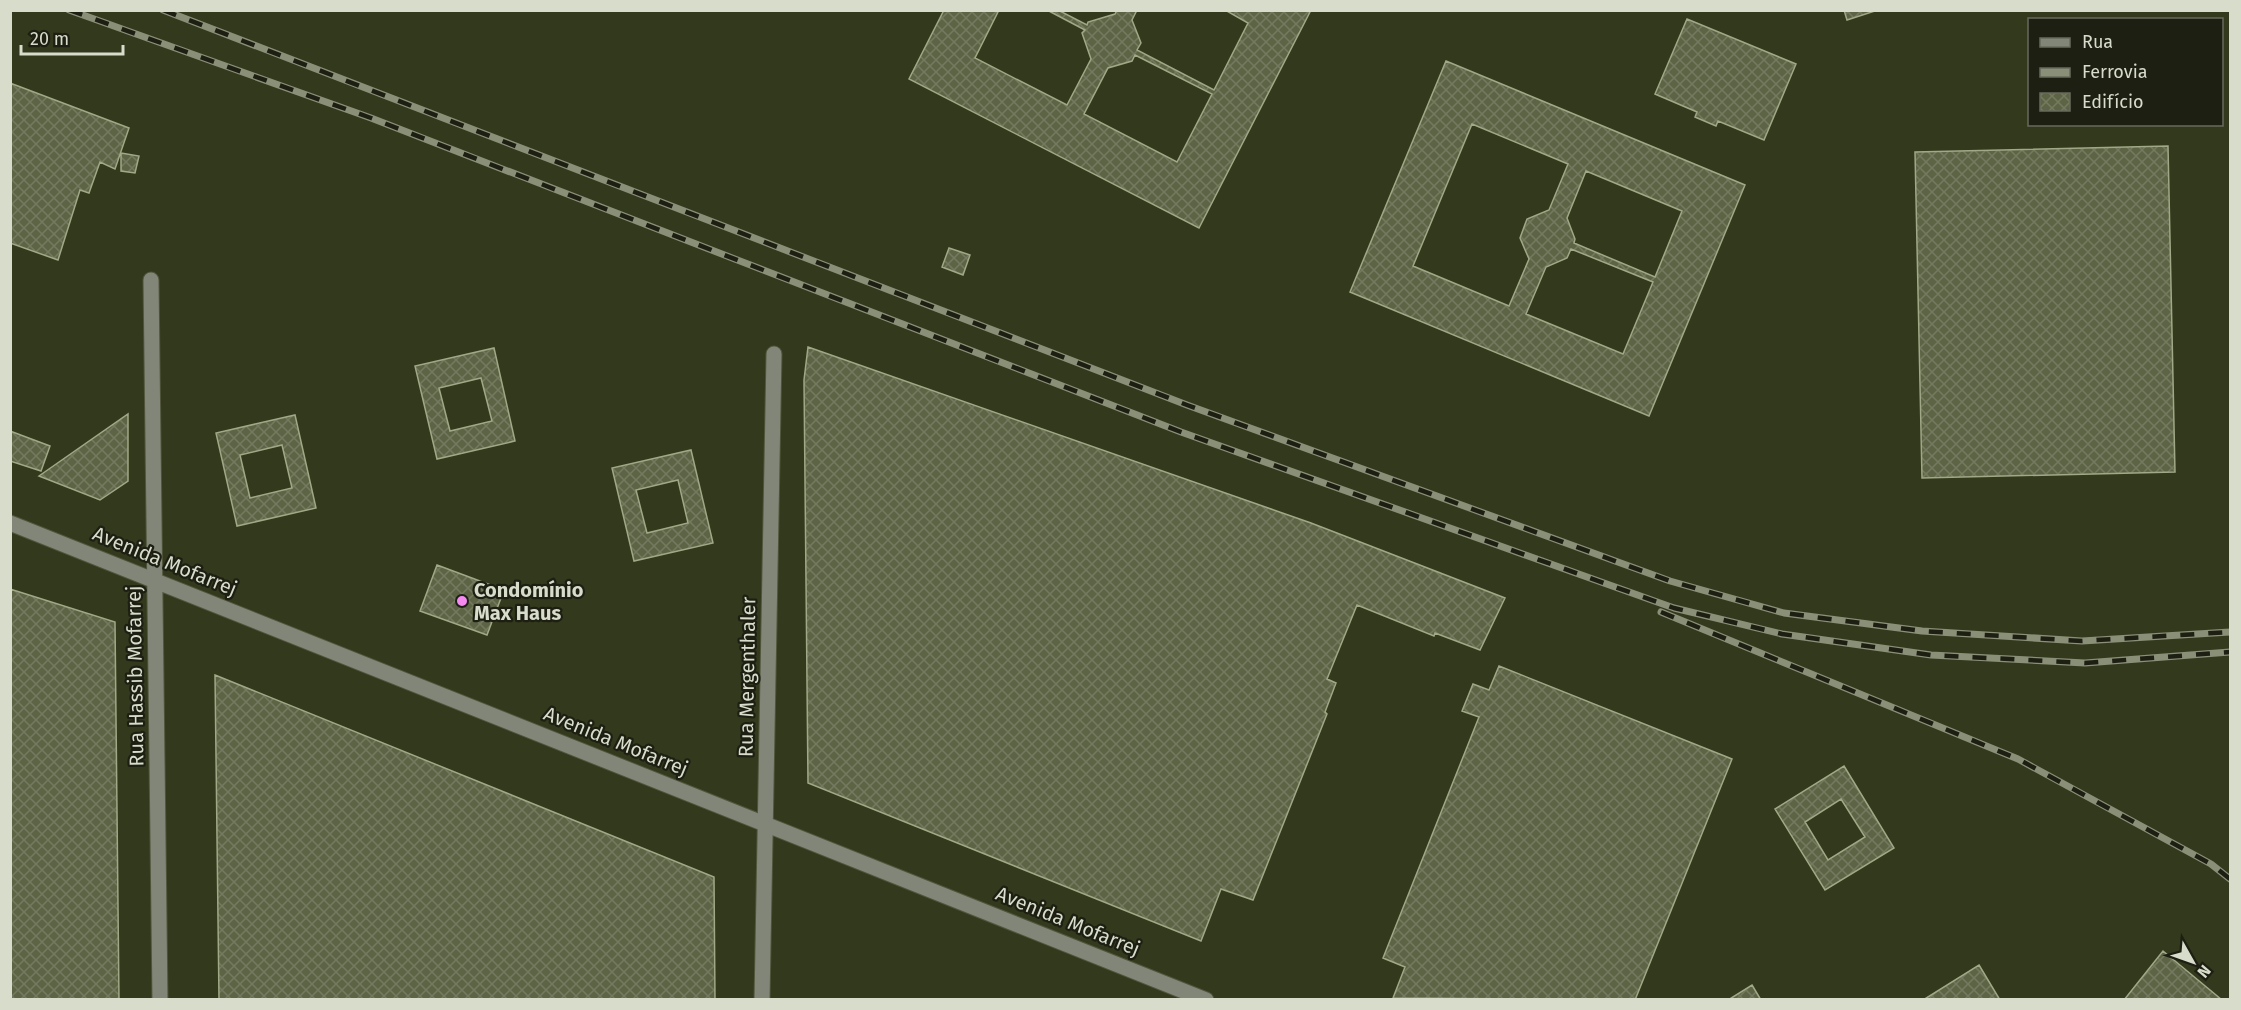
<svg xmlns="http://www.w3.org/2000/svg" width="2241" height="1010" font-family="'Fira Sans',sans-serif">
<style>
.building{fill:url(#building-cross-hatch);stroke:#a0a887;stroke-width:1.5;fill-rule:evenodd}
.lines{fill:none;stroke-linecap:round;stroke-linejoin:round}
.minor-casing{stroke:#51563c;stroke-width:17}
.minor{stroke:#828678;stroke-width:15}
.rail-casing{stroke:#8a8f78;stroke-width:7}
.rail{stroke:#1c1f12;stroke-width:4.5;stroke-dasharray:14;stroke-linecap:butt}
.poi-dot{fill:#f489f0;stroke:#1c1f12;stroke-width:2}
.labels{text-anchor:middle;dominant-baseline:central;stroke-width:4.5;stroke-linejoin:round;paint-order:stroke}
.street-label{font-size:20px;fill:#d7dccb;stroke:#1c1f12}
.poi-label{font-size:20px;font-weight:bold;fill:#d7dccb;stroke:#1c1f12;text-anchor:start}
</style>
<defs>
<pattern id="building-cross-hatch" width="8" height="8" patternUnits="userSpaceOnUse" patternTransform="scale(1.5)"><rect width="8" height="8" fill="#5d6446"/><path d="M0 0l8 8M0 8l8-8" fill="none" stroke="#747a5f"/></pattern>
</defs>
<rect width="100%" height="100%" fill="#33391c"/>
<path class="building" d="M 944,10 L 999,10 L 975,58 L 1067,105 L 1091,59 L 1082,33 L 1085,30 L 1047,10 L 1058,10 L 1087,25 L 1088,22 L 1115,14 L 1117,10 L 1137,10 L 1132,20 L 1141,43 L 1137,50 L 1214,90 L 1248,23 L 1225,10 L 1311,10 L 1199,228 L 909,79 ZM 1135,55 L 1212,94 L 1177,162 L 1084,114 L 1108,68 L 1132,61 Z
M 1844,10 L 1875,10 L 1875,11 L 1847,20 Z
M 1687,19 L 1796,64 L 1764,140 L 1718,121 L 1716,126 L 1695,117 L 1697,112 L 1655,94 Z
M 1446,61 L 1745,185 L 1649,416 L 1350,292 ZM 1472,124 L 1568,164 L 1549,210 L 1527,219 L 1520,238 L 1529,259 L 1509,306 L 1413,266 ZM 1586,171 L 1682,211 L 1655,277 L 1574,243 L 1575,239 L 1567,218 ZM 1571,249 L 1653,282 L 1623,354 L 1526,314 L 1546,267 L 1567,258 Z
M 10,83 L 129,128 L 115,169 L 100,162 L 89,193 L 80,190 L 58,260 L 10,243 Z
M 2168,146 L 2175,472 L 1922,478 L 1915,152 Z
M 121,153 L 139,156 L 135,173 L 121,171 Z
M 949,248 L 970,255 L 963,275 L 942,267 Z
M 808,347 L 1311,523 L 1505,598 L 1480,650 L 1435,633 L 1434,636 L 1357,605 L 1327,679 L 1336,683 L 1325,712 L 1327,714 L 1253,900 L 1221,889 L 1201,941 L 808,783 L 804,380 Z
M 494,348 L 515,441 L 437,459 L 415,366 Z
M 481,378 L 492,421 L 450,431 L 439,388 Z
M 128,414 L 128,481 L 100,500 L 39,476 Z
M 295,415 L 316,508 L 237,526 L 216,433 Z
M 10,431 L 50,446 L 41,471 L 10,461 Z
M 282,445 L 292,488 L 250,498 L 240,455 Z
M 691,450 L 713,543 L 634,561 L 612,468 Z
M 678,480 L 688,523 L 647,533 L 636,490 Z
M 437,565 L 504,590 L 487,635 L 420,611 Z
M 10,589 L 115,622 L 119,1000 L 10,1000 Z
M 1499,666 L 1732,759 L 1635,1000 L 1393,998 L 1405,967 L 1383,958 L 1479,717 L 1462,711 L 1473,684 L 1489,690 Z
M 215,675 L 714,877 L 715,1000 L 219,1000 Z
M 1844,766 L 1894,848 L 1825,890 L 1775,809 Z
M 1841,799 L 1865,837 L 1828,860 L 1805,822 Z
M 2163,951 L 2222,1000 L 2124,1000 Z
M 1979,965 L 2000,1000 L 1923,1000 Z
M 1752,985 L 1761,1000 L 1728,1000 Z"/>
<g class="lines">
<defs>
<path id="minor" d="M 151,280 L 160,1000
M 10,523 L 1206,1000
M 762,1000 L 774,354"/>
</defs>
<use href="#minor" class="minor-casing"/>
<use href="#minor" class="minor"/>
<defs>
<path id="rail" d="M 69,10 L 371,118 L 1181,432 L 1674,608 L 1782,634 L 1931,655 L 2085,663 L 2230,652
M 163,10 L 1187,405 L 1670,581 L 1784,613 L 1922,631 L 2082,641 L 2230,632
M 1661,612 L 2018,759 L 2211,864 L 2230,879"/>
</defs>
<use href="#rail" class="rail-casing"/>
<use href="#rail" class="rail"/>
</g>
<circle class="poi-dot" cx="462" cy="601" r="6"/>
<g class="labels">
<g class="street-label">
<text transform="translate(165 561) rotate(22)">Avenida Mofarrej</text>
<text transform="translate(135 676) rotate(-91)">Rua Hassib Mofarrej</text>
<text transform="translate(747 677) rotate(-89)">Rua Mergenthaler</text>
<text transform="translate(616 741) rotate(22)">Avenida Mofarrej</text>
<text transform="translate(1068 921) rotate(22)">Avenida Mofarrej</text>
</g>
<g class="poi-label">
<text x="474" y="590">Condomínio<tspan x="474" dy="23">Max Haus</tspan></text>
</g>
</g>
<rect width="2241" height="1010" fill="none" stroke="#d7dccb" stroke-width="24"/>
<rect x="2028" y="18" width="195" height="108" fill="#1c1f12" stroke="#676b5c" stroke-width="1.5"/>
<rect x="2040" y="38" width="30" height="9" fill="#828678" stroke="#676b5c" stroke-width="1.5"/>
<text x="2082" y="48" font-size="18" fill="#d7dccb">Rua</text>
<rect x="2040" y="68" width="30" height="9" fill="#8a8f78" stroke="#676b5c" stroke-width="1.5"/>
<text x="2082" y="78" font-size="18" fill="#d7dccb">Ferrovia</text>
<rect x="2040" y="93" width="30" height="18" fill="url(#building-cross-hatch)" stroke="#676b5c" stroke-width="1.5"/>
<text x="2082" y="108" font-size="18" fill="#d7dccb">Edifício</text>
<g transform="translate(2193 962) rotate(130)" stroke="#1c1f12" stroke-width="4.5" paint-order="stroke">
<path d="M0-4.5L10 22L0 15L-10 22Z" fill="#d7dccb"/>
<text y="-9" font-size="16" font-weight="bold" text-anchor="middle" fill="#d7dccb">N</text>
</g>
<path d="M21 45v9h102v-9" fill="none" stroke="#d7dccb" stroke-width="3"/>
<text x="30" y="45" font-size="18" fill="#d7dccb" stroke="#1c1f12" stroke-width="4.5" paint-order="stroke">20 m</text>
</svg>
